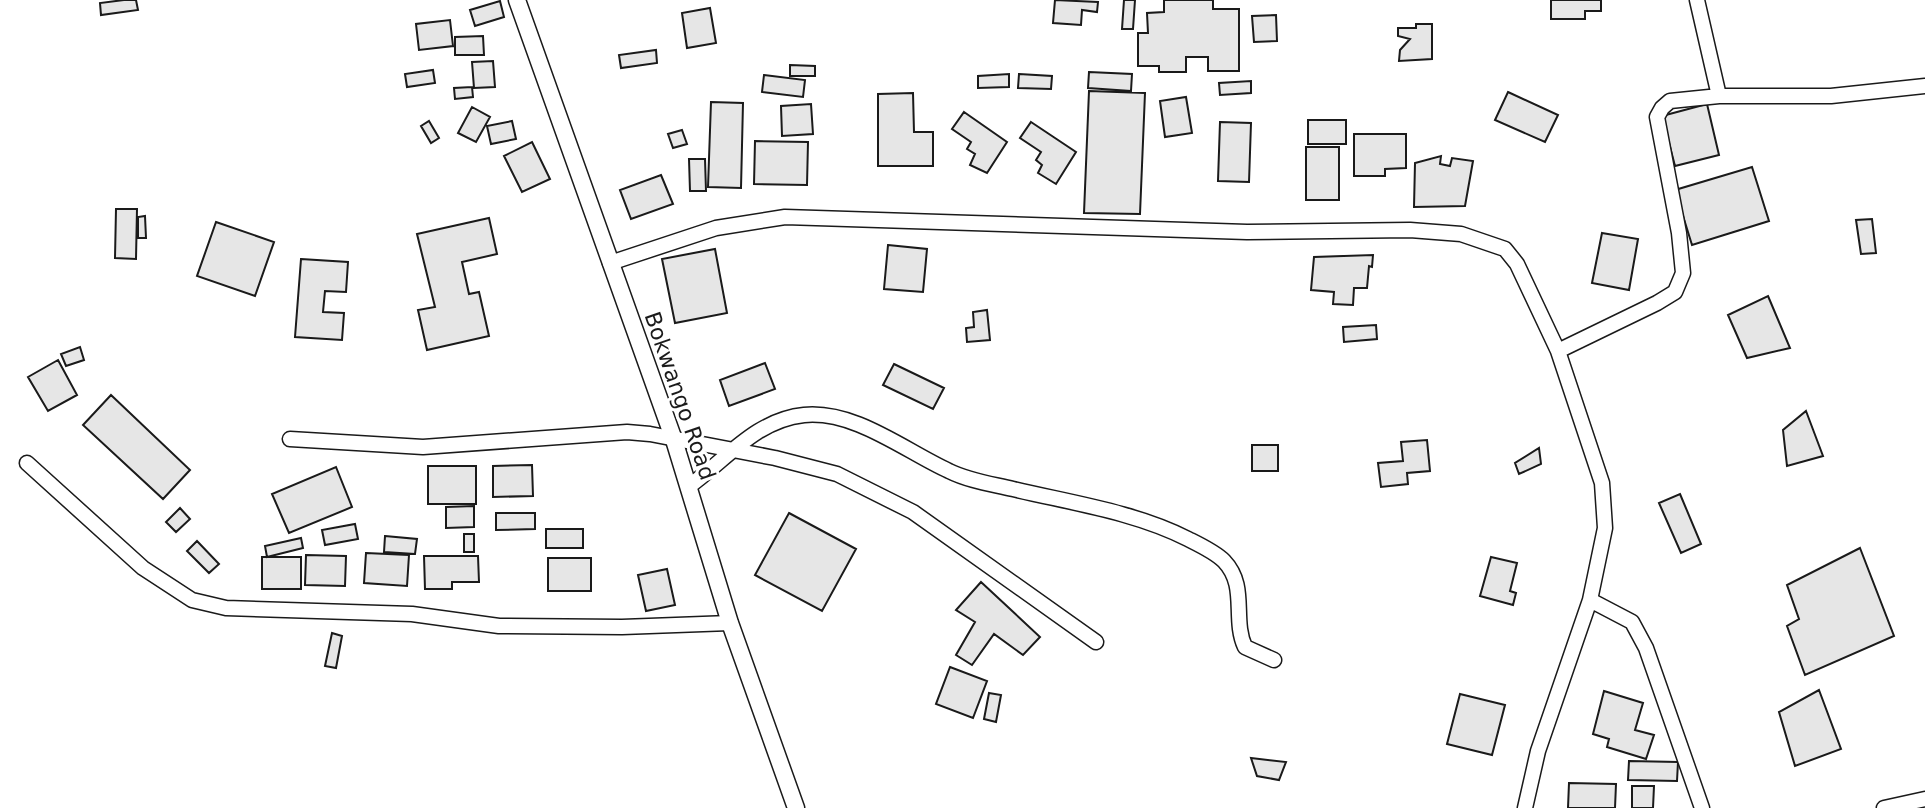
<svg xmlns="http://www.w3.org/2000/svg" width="1925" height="808" font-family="'DejaVu Sans',sans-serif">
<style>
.building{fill:#e6e6e6;stroke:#1a1a1a;stroke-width:2}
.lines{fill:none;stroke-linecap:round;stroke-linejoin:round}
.minor-casing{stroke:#1a1a1a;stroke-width:17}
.tertiary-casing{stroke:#1a1a1a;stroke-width:19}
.minor{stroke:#fff;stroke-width:14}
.tertiary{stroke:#fff;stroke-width:16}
.labels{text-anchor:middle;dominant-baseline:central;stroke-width:6;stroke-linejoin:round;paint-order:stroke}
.street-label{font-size:22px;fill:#1a1a1a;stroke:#fff}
</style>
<rect width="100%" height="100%" fill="#fff"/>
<path class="building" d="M 124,0 L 136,0 L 138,10 L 101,15 L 100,3 Z
M 1055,0 L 1098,2 L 1097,12 L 1082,10 L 1081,25 L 1053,23 Z
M 1124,0 L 1135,0 L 1133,29 L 1122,29 Z
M 1164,0 L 1213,0 L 1213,9 L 1239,9 L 1239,71 L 1208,71 L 1208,57 L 1186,57 L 1186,72 L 1159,72 L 1159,66 L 1138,66 L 1138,33 L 1148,33 L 1147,13 L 1164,12 Z
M 1551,0 L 1601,0 L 1601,11 L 1585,11 L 1585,19 L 1551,19 Z
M 500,1 L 504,17 L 475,26 L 470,10 Z
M 710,8 L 716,43 L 687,48 L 682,13 Z
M 1276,15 L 1277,41 L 1254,42 L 1252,16 Z
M 450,20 L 453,46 L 419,50 L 416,24 Z
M 1416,24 L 1432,24 L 1432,59 L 1399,61 L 1400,50 L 1410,39 L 1398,36 L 1398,28 L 1416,28 Z
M 483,36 L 484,55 L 455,55 L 455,37 Z
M 656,50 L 657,63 L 621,68 L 619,55 Z
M 493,61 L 495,87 L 474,88 L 472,62 Z
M 790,65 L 815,66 L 815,76 L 790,76 Z
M 433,70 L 435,83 L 407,87 L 405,74 Z
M 1089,72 L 1132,74 L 1131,91 L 1088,88 Z
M 1009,74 L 1009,87 L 978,88 L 978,76 Z
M 1019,74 L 1052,76 L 1051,89 L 1018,88 Z
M 764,75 L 805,80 L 803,97 L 762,92 Z
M 1251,81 L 1251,93 L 1220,95 L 1219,83 Z
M 472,87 L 473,97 L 455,99 L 454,88 Z
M 1089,91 L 1145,93 L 1140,214 L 1084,213 Z
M 1508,92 L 1558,115 L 1545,142 L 1495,120 Z
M 913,93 L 914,132 L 933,132 L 933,166 L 878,166 L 878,94 Z
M 1186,97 L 1192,133 L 1165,137 L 1160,101 Z
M 711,102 L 743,103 L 741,188 L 708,187 Z
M 811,104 L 813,134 L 782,136 L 781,106 Z
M 1707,104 L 1719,155 L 1675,166 L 1662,116 Z
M 472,107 L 490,117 L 476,142 L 458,133 Z
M 964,112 L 1007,142 L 987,173 L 970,165 L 975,154 L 967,149 L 971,142 L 952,129 Z
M 1308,120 L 1346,120 L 1346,144 L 1308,144 Z
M 429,121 L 439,138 L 431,143 L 421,126 Z
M 512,121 L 516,139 L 491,144 L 487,126 Z
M 1031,122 L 1076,152 L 1056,184 L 1038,173 L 1042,165 L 1036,160 L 1041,152 L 1020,138 Z
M 1220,122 L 1251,123 L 1249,182 L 1218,181 Z
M 682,130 L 687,144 L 673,148 L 668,134 Z
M 1354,134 L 1406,134 L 1406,168 L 1385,169 L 1385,176 L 1354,176 Z
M 755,141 L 808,142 L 807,185 L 754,184 Z
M 532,142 L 550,179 L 522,192 L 504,156 Z
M 1306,147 L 1339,147 L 1339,200 L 1306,200 Z
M 1441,156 L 1440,164 L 1450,166 L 1452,158 L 1473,161 L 1465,206 L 1414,207 L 1415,163 Z
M 689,159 L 705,159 L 706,191 L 690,191 Z
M 1752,167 L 1769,221 L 1692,245 L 1675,190 Z
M 661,175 L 673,204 L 631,219 L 620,190 Z
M 116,209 L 137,209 L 136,259 L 115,258 Z
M 145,216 L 146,238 L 138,238 L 138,217 Z
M 489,218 L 497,254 L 462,262 L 469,294 L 479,292 L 489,336 L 427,350 L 418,310 L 435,307 L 417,234 Z
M 1872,219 L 1876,253 L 1861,254 L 1856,220 Z
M 216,222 L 274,242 L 255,296 L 197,276 Z
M 1602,233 L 1638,239 L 1629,290 L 1592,283 Z
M 888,245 L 927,249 L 923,292 L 884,289 Z
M 715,249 L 727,313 L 675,323 L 662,259 Z
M 1373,255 L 1372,267 L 1369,266 L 1367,288 L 1354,288 L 1353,305 L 1333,304 L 1334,292 L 1311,290 L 1314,257 Z
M 301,259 L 348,262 L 346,292 L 325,291 L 323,312 L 344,313 L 342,340 L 295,337 Z
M 1768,296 L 1790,348 L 1747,358 L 1728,315 Z
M 987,310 L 990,340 L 967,342 L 966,328 L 974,327 L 973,312 Z
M 1376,325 L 1377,339 L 1344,342 L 1343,327 Z
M 80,347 L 84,360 L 66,366 L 61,354 Z
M 58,360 L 77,395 L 48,411 L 28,377 Z
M 765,363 L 775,389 L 729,406 L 720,380 Z
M 894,364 L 944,388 L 933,409 L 883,385 Z
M 111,395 L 190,470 L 163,499 L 83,425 Z
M 1806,411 L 1823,456 L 1787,466 L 1783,430 Z
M 1427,440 L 1430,471 L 1407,473 L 1408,484 L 1381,487 L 1378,463 L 1403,461 L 1401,442 Z
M 1252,445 L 1278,445 L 1278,471 L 1252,471 Z
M 1539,448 L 1541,464 L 1519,474 L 1515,463 Z
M 532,465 L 533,496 L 493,497 L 493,466 Z
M 428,466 L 476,466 L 476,504 L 428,504 Z
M 336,467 L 352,507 L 289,533 L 272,494 Z
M 1680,494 L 1701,544 L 1681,553 L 1659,503 Z
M 474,506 L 474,527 L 446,528 L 446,507 Z
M 180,508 L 190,519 L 176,532 L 166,522 Z
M 496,513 L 535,513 L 535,529 L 496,530 Z
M 789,513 L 856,549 L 822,611 L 755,575 Z
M 355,524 L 358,539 L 325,545 L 322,530 Z
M 546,529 L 583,529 L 583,548 L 546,548 Z
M 464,534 L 474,534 L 474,552 L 464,552 Z
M 385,536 L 417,539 L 415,554 L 384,552 Z
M 301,538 L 303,548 L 267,557 L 265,546 Z
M 197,541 L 219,564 L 209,573 L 187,551 Z
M 1860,548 L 1894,636 L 1805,675 L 1787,626 L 1799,619 L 1787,585 Z
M 366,553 L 409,555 L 407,586 L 364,583 Z
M 306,555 L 346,556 L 345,586 L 305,585 Z
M 424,556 L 478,556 L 479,582 L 452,582 L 452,589 L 425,589 Z
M 262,557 L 301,557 L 301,589 L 262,589 Z
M 1491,557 L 1517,563 L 1510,591 L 1516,593 L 1513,605 L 1480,596 Z
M 548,558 L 591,558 L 591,591 L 548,591 Z
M 667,569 L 675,605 L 646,611 L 638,575 Z
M 981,582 L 1040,637 L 1023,655 L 994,634 L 972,665 L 956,655 L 975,622 L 956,610 Z
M 332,633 L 342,636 L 336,668 L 325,666 Z
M 950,667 L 987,681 L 973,718 L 936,704 Z
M 1819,690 L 1841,749 L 1795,766 L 1779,712 Z
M 1604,691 L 1643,703 L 1635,730 L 1654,735 L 1646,759 L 1607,747 L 1609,739 L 1593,734 Z
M 989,693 L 1001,695 L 996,722 L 984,719 Z
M 1460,694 L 1505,705 L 1492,755 L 1447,744 Z
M 1251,758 L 1286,762 L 1279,780 L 1257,776 Z
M 1629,761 L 1678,762 L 1677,781 L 1628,780 Z
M 1569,783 L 1616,784 L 1615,808 L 1568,808 Z
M 1632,786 L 1654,786 L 1653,808 L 1632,808 Z"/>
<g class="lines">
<defs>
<path id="minor" d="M 1697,0 L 1719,96
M 610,263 L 716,228 L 785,217 L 1247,232 L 1410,230 L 1461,234 L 1505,249 L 1517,264 L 1558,351 L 1602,483 L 1605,528 L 1590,600 L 1538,751 L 1525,808
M 1558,351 L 1657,303 L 1675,292 L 1683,273 L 1679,233 L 1657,117 L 1662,108 L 1670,101 L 1719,96 L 1831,96 L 1925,86
M 290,439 L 423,447 L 627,432 L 650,434 L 775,458 L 837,474 L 913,512 L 1096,642
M 27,463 L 143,568 L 192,600 L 226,608 L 412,614 L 499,626 L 622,627 L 730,623
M 688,487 C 725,461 755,420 804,415 C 855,410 905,451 949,471 C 969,481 992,484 1013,489 C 1072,503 1135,512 1188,539 C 1200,545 1215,552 1224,561 C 1248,586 1232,619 1245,647 L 1274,660
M 1590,600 L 1632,622 L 1646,648 L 1702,808
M 1884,808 L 1925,799"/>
<path id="tertiary" d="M 517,0 L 674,440 L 730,623 L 796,808"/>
</defs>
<use href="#minor" class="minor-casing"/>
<use href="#tertiary" class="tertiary-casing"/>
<use href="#minor" class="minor"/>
<use href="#tertiary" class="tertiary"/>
</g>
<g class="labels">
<g class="street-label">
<text transform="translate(680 396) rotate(71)">Bokwango Road</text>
</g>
</g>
</svg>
